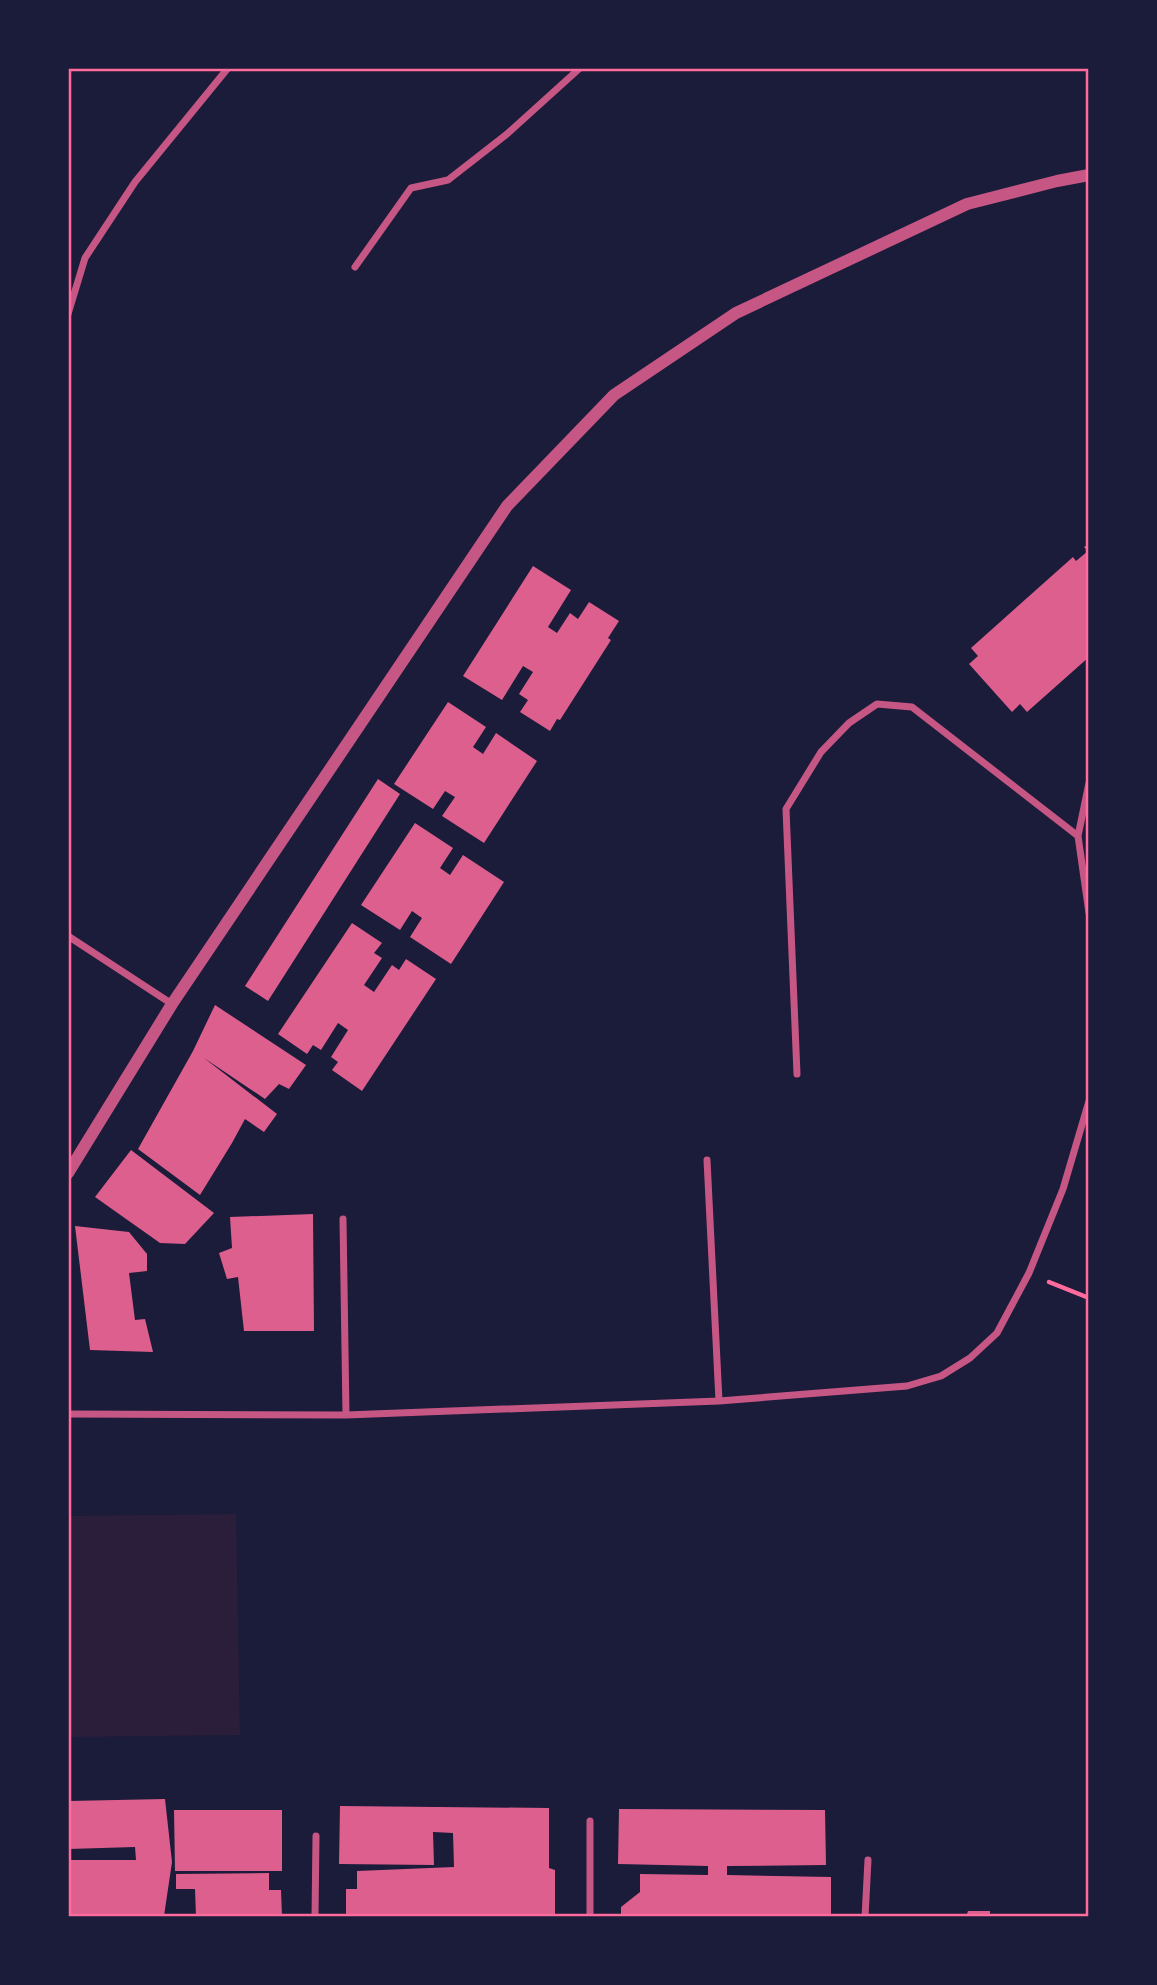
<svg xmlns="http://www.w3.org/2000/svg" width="1157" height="1985" font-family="'Noto Sans',sans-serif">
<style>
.green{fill:#2a1e3b}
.building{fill:#dd5f8e}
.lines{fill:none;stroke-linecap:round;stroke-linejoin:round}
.path{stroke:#ff6b9d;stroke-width:4.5}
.minor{stroke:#c65784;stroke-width:7}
.tertiary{stroke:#c65784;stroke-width:12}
.neatline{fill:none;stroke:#ff6b9d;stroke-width:2.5}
</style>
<rect width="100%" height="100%" fill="#1b1b3a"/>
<path class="green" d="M 236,1514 L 240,1735 L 68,1737 L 68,1516 Z"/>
<path class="building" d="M 1089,544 L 1089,657 L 1027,712 L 1020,704 L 1012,712 L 969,664 L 978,656 L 971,648 L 1073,557 L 1076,561 L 1088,551 L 1084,547 Z
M 533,566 L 571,590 L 548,627 L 557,633 L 570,613 L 578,619 L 589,602 L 619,621 L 608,638 L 611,640 L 560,720 L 557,719 L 550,731 L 520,712 L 528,700 L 519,694 L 533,672 L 523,666 L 502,700 L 463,676 Z
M 448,702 L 486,727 L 473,747 L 483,754 L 496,733 L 537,761 L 484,843 L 442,816 L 455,797 L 445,791 L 433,809 L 394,784 Z
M 378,779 L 400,794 L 268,1001 L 245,986 Z
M 415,823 L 453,848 L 440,868 L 450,875 L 463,855 L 504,882 L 451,964 L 410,937 L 422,918 L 412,911 L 400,930 L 361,905 Z
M 352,923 L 382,943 L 374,953 L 382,958 L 364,985 L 374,992 L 392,965 L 399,970 L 406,959 L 436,979 L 362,1091 L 332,1070 L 338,1062 L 331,1057 L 348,1030 L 338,1023 L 321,1050 L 313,1045 L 307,1054 L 278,1034 Z
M 215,1005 L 306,1065 L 289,1089 L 279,1084 L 265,1099 L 204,1058 L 277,1114 L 264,1132 L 245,1119 L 232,1143 L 200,1195 L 138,1149 L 193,1051 Z
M 131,1150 L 214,1213 L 185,1244 L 160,1243 L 95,1197 Z
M 313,1214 L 314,1331 L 244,1331 L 238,1277 L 227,1279 L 219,1253 L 232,1248 L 230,1217 Z
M 75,1226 L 129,1232 L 147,1254 L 147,1271 L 129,1273 L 135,1320 L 145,1319 L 153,1352 L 90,1350 Z
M 165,1799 L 172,1862 L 164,1916 L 68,1916 L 68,1860 L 136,1860 L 135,1847 L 68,1849 L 68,1801 Z
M 340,1806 L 549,1808 L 549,1868 L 555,1870 L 555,1917 L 346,1917 L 346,1889 L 357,1889 L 357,1871 L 454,1867 L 453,1833 L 433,1832 L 434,1865 L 339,1864 Z
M 619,1809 L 825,1810 L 826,1865 L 727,1866 L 727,1875 L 831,1877 L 831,1917 L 621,1917 L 621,1907 L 640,1892 L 640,1874 L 708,1875 L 708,1866 L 618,1864 Z
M 174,1810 L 282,1810 L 282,1871 L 175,1871 Z
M 269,1873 L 269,1890 L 281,1890 L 282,1917 L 196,1917 L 195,1889 L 176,1889 L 176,1874 Z
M 968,1911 L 990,1911 L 990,1917 L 966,1917 Z"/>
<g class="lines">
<path class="path" d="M 1049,1282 L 1089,1298"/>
<path class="minor" d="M 355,267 L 411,188 L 448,180 L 507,134 L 580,68
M 68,314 L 85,258 L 135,182 L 228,68
M 1089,783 L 1078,836 L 1089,913
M 68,936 L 172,1004
M 797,1074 L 786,809 L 821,752 L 849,723 L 877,704 L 912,707 L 1078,836
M 707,1160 L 719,1401
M 343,1219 L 346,1415
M 68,1414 L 346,1415 L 719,1401 L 907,1386 L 941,1376 L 970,1358 L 997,1333 L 1029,1273 L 1063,1189 L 1089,1101
M 315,1917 L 316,1836
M 590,1917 L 590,1821
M 865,1917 L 868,1860"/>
<path class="tertiary" d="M 68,1173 L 172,1004 L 507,506 L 614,395 L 736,313 L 967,204 L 1057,181 L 1089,175"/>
</g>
<rect width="1157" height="1985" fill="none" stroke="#1b1b3a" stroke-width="140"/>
<rect x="70" y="70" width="1017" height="1845" class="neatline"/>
</svg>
